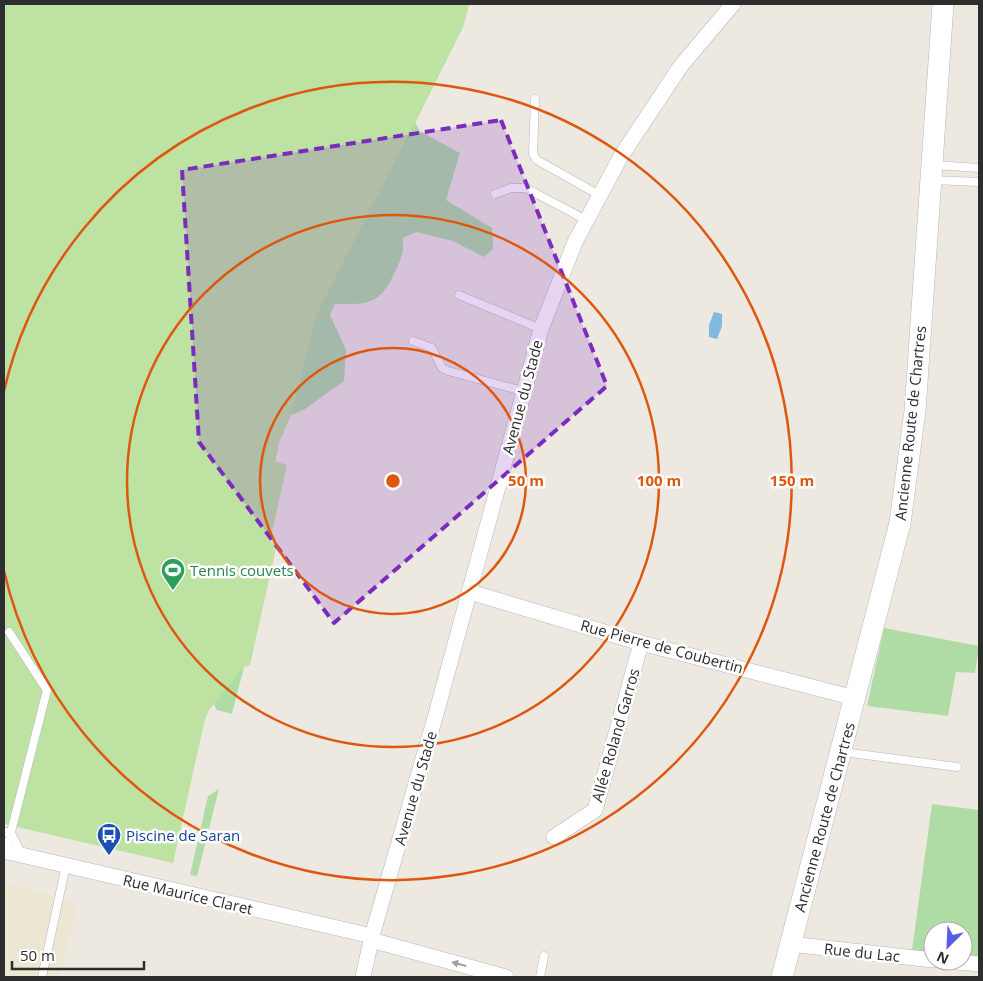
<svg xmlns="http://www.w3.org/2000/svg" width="983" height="981" font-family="'Open Sans',sans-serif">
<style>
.education{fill:#ece7d3}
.green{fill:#afdca5}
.pitch{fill:#bde2a2}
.water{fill:#82b9e1}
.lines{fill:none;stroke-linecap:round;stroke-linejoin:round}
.lane-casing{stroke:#b5b5bf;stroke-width:9}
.street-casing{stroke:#b5b5bf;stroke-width:16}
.secondary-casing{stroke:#b5b5bf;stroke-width:22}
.lane{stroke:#fff;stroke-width:8}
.street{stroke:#fff;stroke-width:15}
.secondary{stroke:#fff;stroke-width:21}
.oneway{fill:#a0a0a0}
.marked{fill:#7b2cbf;fill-opacity:0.2;stroke:#7b2cbf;stroke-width:4;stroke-dasharray:10 6;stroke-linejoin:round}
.ring{fill:none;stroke:#df570e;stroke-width:2.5}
.labels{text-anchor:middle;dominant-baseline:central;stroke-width:5;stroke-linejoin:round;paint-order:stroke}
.street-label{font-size:15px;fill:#2d2d2d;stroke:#fff}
.leisure-label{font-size:15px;fill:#27864d;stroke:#fff;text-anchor:start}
.transit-label{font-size:15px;fill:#164399;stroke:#fff;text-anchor:start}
.centre{fill:#df570e;stroke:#fff;stroke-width:2.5}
.ring-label{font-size:15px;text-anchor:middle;font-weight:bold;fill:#df570e;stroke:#fff;stroke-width:5;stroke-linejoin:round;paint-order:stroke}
</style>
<rect width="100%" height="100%" fill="#ede9e1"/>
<path class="education" d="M 4,883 L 32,890 L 77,905 L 60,977 L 4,977 Z"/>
<path class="green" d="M 469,4 L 463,27 L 415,123 L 421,132 L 460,153 L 446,200 L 492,228 L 493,249 L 484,257 L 453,241 L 416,232 L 403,238 C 404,254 401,259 394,274 C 379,306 367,304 335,304 L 330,315 L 346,350 L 344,381 L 305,409 L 291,415 L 279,442 L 275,462 L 79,400 Z
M 884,628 L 979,646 L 975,673 L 956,672 L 948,716 L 867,706 Z
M 244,667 L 232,714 L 217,710 L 203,683 Z
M 219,789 L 197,876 L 190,875 L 208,796 Z
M 932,804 L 979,810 L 979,957 L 963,955 L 963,931 L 933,931 L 933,952 L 912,950 Z"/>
<path class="pitch" d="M 4,4 L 469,4 L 463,27 L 317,314 L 291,415 L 279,442 L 275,461 L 287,465 L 270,541 L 277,544 L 250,665 L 244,667 L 209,710 L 205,719 L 173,863 L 4,824 Z"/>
<path class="water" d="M 714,312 L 722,314 L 722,326 L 717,339 L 709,337 L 709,325 Z"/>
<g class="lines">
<defs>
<path id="lane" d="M 535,99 L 533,154 L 537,160 L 599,195
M 934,165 L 979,168
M 932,180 L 979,182
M 495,194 L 511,188 L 526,188 L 586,220
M 459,295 L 541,329
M 413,341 L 432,348 L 442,368 L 448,371 L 523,391
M 843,752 L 957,767
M 4,831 L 12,835 L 22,855
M 6,852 L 47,690 L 9,632
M 42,977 L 66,865
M 540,977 L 544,956"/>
<path id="street" d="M 470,592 L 641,643 L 855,698
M 554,837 L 595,810 L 641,643
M 4,851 L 372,936
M 371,940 L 506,977
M 790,944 L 933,960
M 947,961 L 979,964
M 363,977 L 372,936 L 436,714 L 541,329 L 575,242 L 621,156 L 680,67 L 733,4"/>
<path id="secondary" d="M 782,977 L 900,523 L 915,411 L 943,4"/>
</defs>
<use href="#lane" class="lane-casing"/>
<use href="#street" class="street-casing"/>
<use href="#secondary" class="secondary-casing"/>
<use href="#lane" class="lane"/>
<use href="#street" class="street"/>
<use href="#secondary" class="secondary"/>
</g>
<defs><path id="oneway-solid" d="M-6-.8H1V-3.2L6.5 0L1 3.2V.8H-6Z" transform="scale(1.25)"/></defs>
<use class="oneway" href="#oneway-solid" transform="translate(459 964) rotate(-165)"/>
<path class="marked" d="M 501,120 L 607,386 L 334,623 L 199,442 L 182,170 Z"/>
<g class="ring">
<circle cx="393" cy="481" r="133"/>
<circle cx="393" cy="481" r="266"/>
<path d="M4 391A399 399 0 1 1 4 571"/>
</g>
<defs>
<symbol id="stadium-pin" viewBox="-11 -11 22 30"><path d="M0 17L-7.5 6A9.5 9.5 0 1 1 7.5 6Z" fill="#2e9e5b" stroke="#fff"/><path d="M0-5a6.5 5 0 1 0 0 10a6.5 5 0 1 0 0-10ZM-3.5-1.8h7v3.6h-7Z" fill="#fff"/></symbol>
<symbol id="bus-pin" viewBox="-11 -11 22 30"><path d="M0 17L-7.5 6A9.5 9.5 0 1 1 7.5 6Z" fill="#1a4fb4" stroke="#fff"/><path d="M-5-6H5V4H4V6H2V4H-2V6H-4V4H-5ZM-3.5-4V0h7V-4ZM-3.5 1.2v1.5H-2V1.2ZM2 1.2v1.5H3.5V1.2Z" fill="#fff"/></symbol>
</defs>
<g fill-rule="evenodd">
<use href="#stadium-pin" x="159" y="556" width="28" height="38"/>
<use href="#bus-pin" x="95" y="821" width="28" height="38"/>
</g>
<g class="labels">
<g class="street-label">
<text transform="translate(522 397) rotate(-75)">Avenue du Stade</text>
<text transform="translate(910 423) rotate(-84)">Ancienne Route de Chartres</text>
<text transform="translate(662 646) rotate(15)">Rue Pierre de Coubertin</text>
<text transform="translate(615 735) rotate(-74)">Allée Roland Garros</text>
<text transform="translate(415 788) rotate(-74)">Avenue du Stade</text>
<text transform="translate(824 817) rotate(-75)">Ancienne Route de Chartres</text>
<text transform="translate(188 894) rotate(13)">Rue Maurice Claret</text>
<text transform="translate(862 952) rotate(6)">Rue du Lac</text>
</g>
<g class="leisure-label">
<text x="190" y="570">Tennis couvets</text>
</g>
<g class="transit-label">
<text x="126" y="835">Piscine de Saran</text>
</g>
</g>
<circle cx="393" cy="481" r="8" class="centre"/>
<g class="ring-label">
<text x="526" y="486">50 m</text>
<text x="659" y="486">100 m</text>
<text x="792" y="486">150 m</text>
</g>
<rect width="983" height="981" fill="none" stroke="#2d2d2d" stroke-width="10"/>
<g transform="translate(948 946) rotate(204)"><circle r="24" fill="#ffffff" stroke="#ababab"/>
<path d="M0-4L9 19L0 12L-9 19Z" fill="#575ce4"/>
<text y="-8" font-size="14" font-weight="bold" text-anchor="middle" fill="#2d2d2d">N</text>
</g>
<path d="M12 961v8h132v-8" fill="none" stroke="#2d2d2d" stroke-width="2.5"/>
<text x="20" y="961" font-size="15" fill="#2d2d2d" stroke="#ffffff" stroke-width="4" paint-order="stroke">50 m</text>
</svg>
